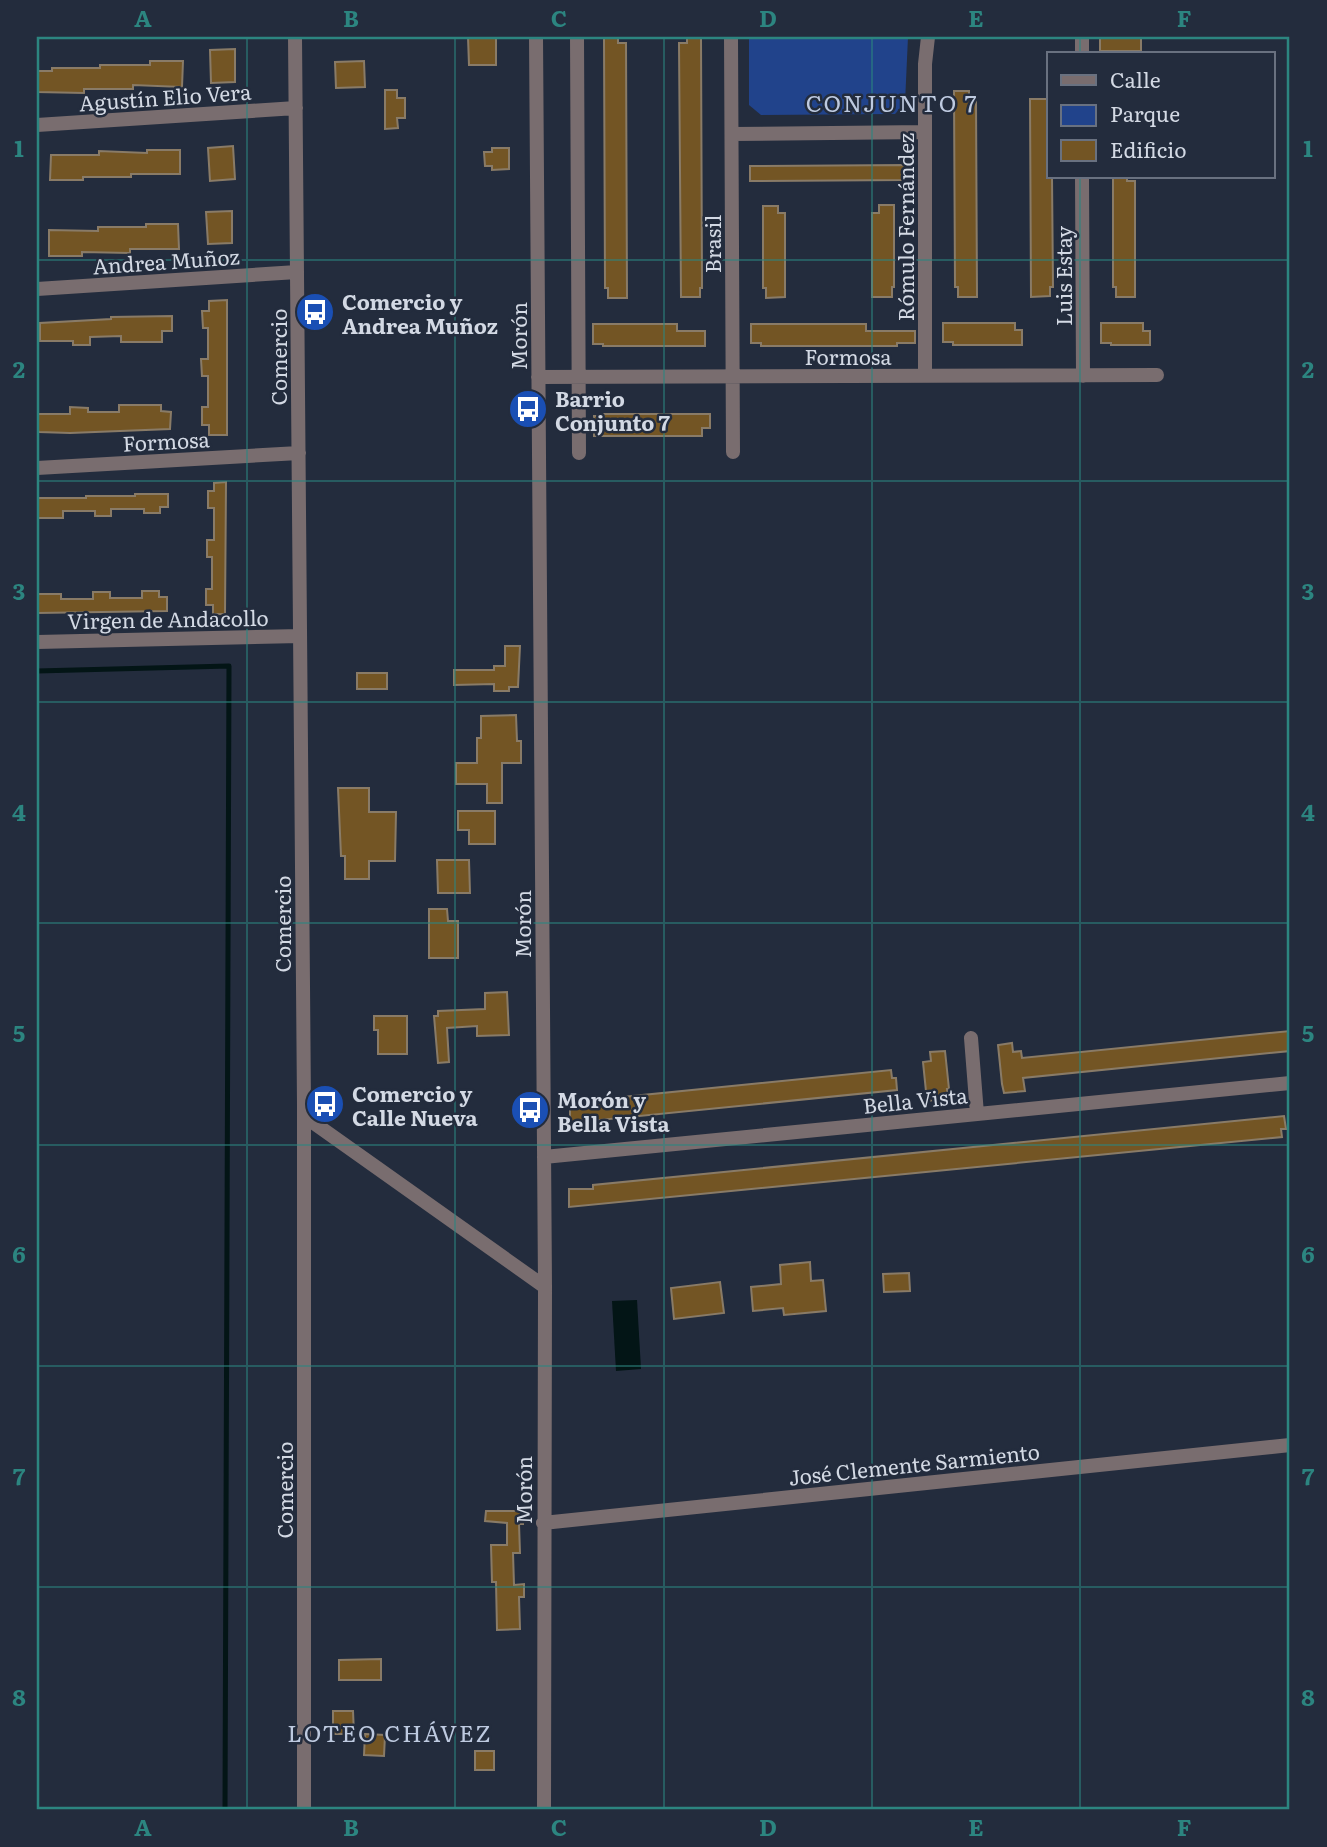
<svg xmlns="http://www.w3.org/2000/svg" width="1327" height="1847" font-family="Literata,serif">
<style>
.green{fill:#21438b}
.water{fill:#031516}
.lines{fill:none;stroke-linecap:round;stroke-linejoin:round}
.stream{stroke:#031516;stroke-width:5}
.building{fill:#735524;stroke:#897b67;stroke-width:2}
.minor{stroke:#796d6f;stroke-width:14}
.grid{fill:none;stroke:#2c8580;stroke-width:2;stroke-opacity:0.55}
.labels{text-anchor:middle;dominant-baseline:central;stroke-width:5;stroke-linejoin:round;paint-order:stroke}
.street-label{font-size:21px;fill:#d3d9e4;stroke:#232c3d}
.poi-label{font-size:21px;font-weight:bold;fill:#d3d9e4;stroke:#232c3d;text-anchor:start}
.neighbourhood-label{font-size:23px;letter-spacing:2px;fill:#becae0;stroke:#232c3d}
.neatline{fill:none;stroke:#2c8580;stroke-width:2.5}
.grid-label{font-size:23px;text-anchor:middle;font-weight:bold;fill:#2c8580}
</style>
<rect width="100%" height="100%" fill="#232c3d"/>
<path class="green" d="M 749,37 L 908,37 L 905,103 L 895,114 L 761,115 L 749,105 Z"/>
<path class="water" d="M 637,1300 L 641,1369 L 616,1371 L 612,1301 Z"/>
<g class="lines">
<path class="stream" d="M 37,671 L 229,666 L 225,1810"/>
</g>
<path class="building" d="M 468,37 L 496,37 L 496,65 L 469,65 Z
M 604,37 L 618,37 L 618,43 L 626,43 L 627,298 L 608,298 L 608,288 L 605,288 Z
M 687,37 L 701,37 L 702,288 L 700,288 L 700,297 L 681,297 L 679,43 L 687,43 Z
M 1100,37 L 1141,37 L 1141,51 L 1100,51 Z
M 235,49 L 235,82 L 211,83 L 210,50 Z
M 150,61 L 183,61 L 182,87 L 133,85 L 133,89 L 84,89 L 84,93 L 37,92 L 37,71 L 52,71 L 52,68 L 100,68 L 100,65 L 150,65 Z
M 364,61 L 365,87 L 336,88 L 335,62 Z
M 385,90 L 397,90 L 397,98 L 405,98 L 405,118 L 397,118 L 398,128 L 385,129 Z
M 954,91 L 969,91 L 969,99 L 976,99 L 977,297 L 958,297 L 958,287 L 955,287 Z
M 1030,99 L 1049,99 L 1049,177 L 1052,177 L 1053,287 L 1050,287 L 1050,296 L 1031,297 Z
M 233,146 L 235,179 L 210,181 L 208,148 Z
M 492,148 L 509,148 L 509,169 L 492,170 L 492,166 L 485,166 L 484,152 L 492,152 Z
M 147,150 L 180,150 L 180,174 L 131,174 L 131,177 L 83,177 L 83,180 L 50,180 L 51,155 L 99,155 L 99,151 L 147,153 Z
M 906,165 L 906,180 L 750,181 L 750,166 Z
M 1113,177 L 1127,177 L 1127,181 L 1135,181 L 1135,297 L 1116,297 L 1116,287 L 1113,287 Z
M 879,205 L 894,205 L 894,287 L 892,287 L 892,297 L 872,297 L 872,213 L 879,213 Z
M 763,206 L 778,206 L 778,213 L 785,213 L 785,297 L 766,298 L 766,288 L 763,288 Z
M 232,211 L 232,243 L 208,244 L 206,212 Z
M 146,224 L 178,224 L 179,249 L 130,249 L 130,253 L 82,252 L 82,256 L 49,256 L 49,230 L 98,231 L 98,227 L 146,227 Z
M 227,300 L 227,435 L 209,435 L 209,425 L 202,425 L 202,407 L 208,407 L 208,376 L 202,376 L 201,359 L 208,359 L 208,328 L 203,328 L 202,311 L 209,311 L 209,301 Z
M 172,316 L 172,331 L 162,331 L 162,342 L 121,342 L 121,336 L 90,337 L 90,345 L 73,345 L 73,341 L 40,341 L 40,323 L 111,319 L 111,317 Z
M 943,323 L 1015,323 L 1015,330 L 1022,330 L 1022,345 L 953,345 L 953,342 L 943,342 Z
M 1101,323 L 1143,323 L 1143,331 L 1150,331 L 1150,345 L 1111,345 L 1111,343 L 1101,343 Z
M 593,324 L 677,324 L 677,331 L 705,331 L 705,346 L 603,346 L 603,344 L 593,344 Z
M 751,324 L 866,324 L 866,331 L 915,331 L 915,343 L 897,343 L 897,346 L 761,346 L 761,343 L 751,343 Z
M 119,405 L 161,405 L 161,411 L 171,412 L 170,429 L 70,433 L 39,432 L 37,430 L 37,414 L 70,414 L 70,407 L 88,408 L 88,412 L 119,412 Z
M 604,414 L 710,414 L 710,428 L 702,428 L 702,436 L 594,436 L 594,416 L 604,416 Z
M 226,482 L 225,614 L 213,614 L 213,605 L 206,605 L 206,589 L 212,589 L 212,557 L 207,557 L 207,540 L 214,540 L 214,508 L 208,508 L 208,491 L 214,491 L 214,483 Z
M 135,494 L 168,494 L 168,507 L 160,507 L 160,513 L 144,513 L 144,509 L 111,509 L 111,516 L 95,516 L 95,511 L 63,511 L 63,518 L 38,518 L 38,498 L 86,498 L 86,496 L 135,496 Z
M 142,591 L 159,591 L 159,597 L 167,597 L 167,611 L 37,613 L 37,594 L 61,594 L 61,599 L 93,599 L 93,592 L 110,592 L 110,598 L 142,598 Z
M 505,646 L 520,646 L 518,687 L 509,687 L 509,691 L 494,691 L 494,684 L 454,685 L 454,670 L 494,670 L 494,666 L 505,666 Z
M 357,673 L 387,673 L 387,689 L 357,689 Z
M 516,715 L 517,741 L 521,741 L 521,763 L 502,763 L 502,803 L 487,803 L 487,784 L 456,784 L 456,763 L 477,763 L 477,738 L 481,738 L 481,716 Z
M 338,788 L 369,788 L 369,812 L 396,812 L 395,861 L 369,861 L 369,879 L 345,879 L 345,856 L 341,856 Z
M 458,811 L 495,811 L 495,844 L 469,844 L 469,830 L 458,830 Z
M 437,860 L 469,860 L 470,893 L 438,893 Z
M 429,909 L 447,909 L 448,921 L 458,921 L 458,958 L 429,958 Z
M 507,992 L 509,1035 L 477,1036 L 477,1026 L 447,1028 L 449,1062 L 438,1063 L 434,1016 L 438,1016 L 438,1011 L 485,1009 L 485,993 Z
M 374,1016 L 407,1016 L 407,1054 L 378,1054 L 378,1030 L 374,1030 Z
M 1290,1031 L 1290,1051 L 1023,1078 L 1025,1091 L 1004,1093 L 1002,1084 L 998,1045 L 1012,1043 L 1013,1052 L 1021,1051 L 1022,1058 Z
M 945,1051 L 949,1089 L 947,1089 L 948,1098 L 927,1101 L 923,1062 L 931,1061 L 930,1052 Z
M 891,1070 L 892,1078 L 896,1078 L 897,1090 L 570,1123 L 570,1102 L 593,1102 L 593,1100 Z
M 1284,1116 L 1286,1129 L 1281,1129 L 1282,1137 L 569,1207 L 569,1189 L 593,1189 L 593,1185 Z
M 810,1262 L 811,1281 L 823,1280 L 826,1311 L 784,1315 L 783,1308 L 753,1311 L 751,1287 L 781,1284 L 780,1265 Z
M 909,1273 L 910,1291 L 884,1292 L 883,1274 Z
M 720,1282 L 724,1313 L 674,1319 L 671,1288 Z
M 486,1511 L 523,1511 L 523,1524 L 519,1524 L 520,1553 L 513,1553 L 514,1585 L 524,1584 L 524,1597 L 519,1597 L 520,1629 L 497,1630 L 496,1582 L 492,1582 L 491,1545 L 507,1545 L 507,1523 L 485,1521 Z
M 381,1659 L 381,1680 L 339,1680 L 339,1660 Z
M 333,1711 L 353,1711 L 354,1734 L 333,1734 Z
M 365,1734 L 385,1735 L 384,1756 L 364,1755 Z
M 475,1751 L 494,1751 L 494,1770 L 475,1770 Z"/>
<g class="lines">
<path class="minor" d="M 295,37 L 304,1104 L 304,1810
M 536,37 L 545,1287 L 544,1810
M 577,37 L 579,453
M 731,37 L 733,452
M 1082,37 L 1082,54
M 37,125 L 296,108
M 732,134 L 925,132
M 1082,177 L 1083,376
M 37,289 L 297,272
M 925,376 L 925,64 L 928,37
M 538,377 L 1157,375
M 37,468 L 299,453
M 37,642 L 300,636
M 971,1038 L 977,1114
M 304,1116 L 545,1287
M 544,1157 L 1290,1083
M 543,1523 L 1290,1445"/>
</g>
<path class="grid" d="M 247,37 L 247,1810M 455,37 L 455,1810M 664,37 L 664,1810M 872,37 L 872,1810M 1080,37 L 1080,54M 1080,177 L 1080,1810M 37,260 L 1290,260M 37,481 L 1290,481M 37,702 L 1290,702M 37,923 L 1290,923M 37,1145 L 1290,1145M 37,1366 L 1290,1366M 37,1587 L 1290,1587"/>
<defs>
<symbol id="bus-disc" viewBox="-11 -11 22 22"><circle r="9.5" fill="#1a4fb4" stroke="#232c3d"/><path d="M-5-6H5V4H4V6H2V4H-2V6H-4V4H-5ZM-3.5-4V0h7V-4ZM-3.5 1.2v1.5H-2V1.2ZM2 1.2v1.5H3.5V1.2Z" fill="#fff"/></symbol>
</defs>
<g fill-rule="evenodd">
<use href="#bus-disc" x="293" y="290" width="44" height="44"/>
<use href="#bus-disc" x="506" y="387" width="44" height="44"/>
<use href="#bus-disc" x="303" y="1082" width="44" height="44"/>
<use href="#bus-disc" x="508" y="1088" width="44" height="44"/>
</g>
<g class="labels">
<g class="street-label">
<text transform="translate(165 96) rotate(-4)">Agustín Elio Vera</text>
<text transform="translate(904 227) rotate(-90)">Rómulo Fernández</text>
<text transform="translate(711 244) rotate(-90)">Brasil</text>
<text transform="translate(166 260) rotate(-4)">Andrea Muñoz</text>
<text transform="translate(1062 276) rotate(-90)">Luis Estay</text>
<text transform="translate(517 336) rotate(-90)">Morón</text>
<text x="848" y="355">Formosa</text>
<text transform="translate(277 357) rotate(-90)">Comercio</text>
<text transform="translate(166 440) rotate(-3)">Formosa</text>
<text transform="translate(168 618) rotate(-1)">Virgen de Andacollo</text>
<text transform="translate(281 924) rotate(-90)">Comercio</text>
<text transform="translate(521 924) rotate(-90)">Morón</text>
<text transform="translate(915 1099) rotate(-6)">Bella Vista</text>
<text transform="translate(914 1463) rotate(-6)">José Clemente Sarmiento</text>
<text transform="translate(283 1490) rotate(-90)">Comercio</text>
<text transform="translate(522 1490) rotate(-90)">Morón</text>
</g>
<g class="poi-label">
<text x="342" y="300">Comercio y<tspan x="342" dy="24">Andrea Muñoz</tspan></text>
<text x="555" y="397">Barrio<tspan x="555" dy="24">Conjunto 7</tspan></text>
<text x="352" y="1092">Comercio y<tspan x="352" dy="24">Calle Nueva</tspan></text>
<text x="557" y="1098">Morón y<tspan x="557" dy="24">Bella Vista</tspan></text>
</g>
<g class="neighbourhood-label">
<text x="892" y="102">CONJUNTO 7</text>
<text x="390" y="1732">LOTEO CHÁVEZ</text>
</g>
</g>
<rect width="1327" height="1847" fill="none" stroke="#232c3d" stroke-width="77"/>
<rect x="1047" y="52" width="228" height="126" fill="#232c3d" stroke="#697180" stroke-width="2"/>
<rect x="1061" y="75" width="35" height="10" fill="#796d6f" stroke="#697180" stroke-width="2"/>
<text x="1110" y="88" font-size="21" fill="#d3d9e4">Calle</text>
<rect x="1061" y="105" width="35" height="21" fill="#21438b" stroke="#697180" stroke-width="2"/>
<text x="1110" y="122" font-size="21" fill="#d3d9e4">Parque</text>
<rect x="1061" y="140" width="35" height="21" fill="#735524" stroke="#697180" stroke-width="2"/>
<text x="1110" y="158" font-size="21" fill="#d3d9e4">Edificio</text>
<rect x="38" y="38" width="1250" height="1770" class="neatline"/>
<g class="grid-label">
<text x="143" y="27">A</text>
<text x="351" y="27">B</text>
<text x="559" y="27">C</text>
<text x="768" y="27">D</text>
<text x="976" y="27">E</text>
<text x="1184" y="27">F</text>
<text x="19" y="157">1</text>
<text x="1308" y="157">1</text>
<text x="19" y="378">2</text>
<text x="1308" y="378">2</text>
<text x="19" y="600">3</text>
<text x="1308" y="600">3</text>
<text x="19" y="821">4</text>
<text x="1308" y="821">4</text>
<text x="19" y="1042">5</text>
<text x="1308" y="1042">5</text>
<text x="19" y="1263">6</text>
<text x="1308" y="1263">6</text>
<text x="19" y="1485">7</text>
<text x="1308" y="1485">7</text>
<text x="19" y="1706">8</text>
<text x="1308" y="1706">8</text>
<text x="143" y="1836">A</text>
<text x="351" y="1836">B</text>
<text x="559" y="1836">C</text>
<text x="768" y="1836">D</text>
<text x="976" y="1836">E</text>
<text x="1184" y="1836">F</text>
</g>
</svg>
